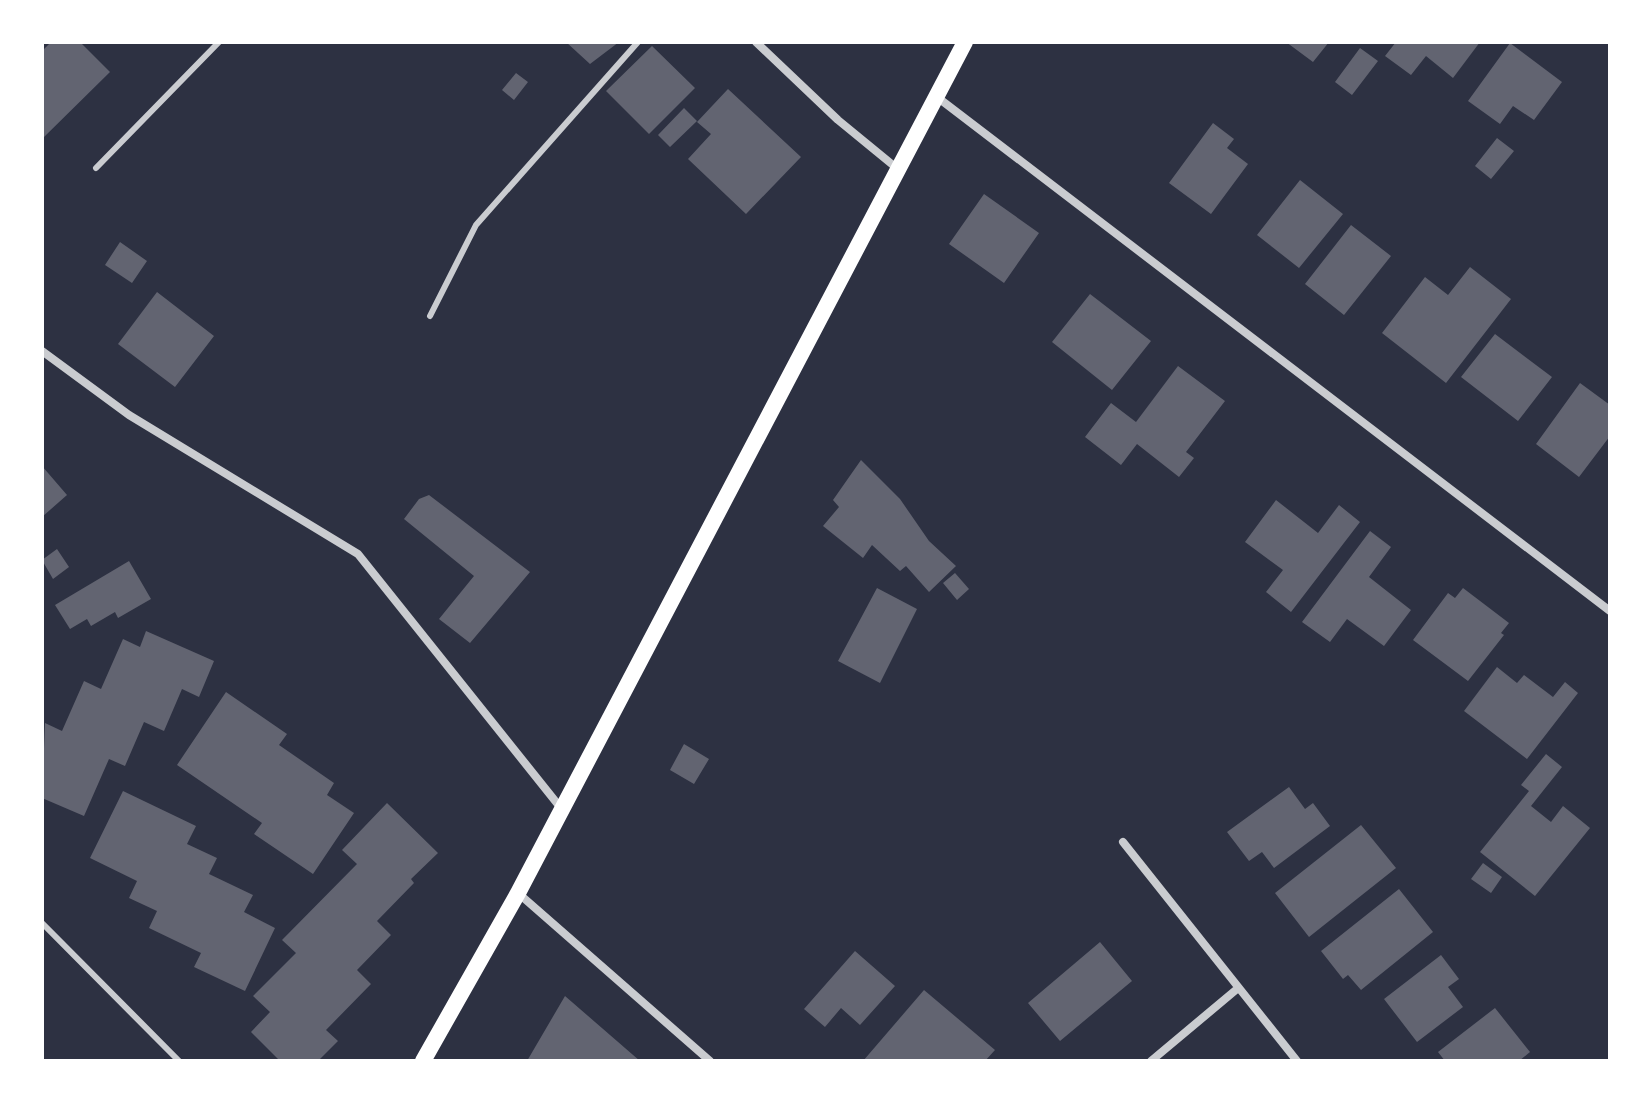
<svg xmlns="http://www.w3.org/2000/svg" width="1652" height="1103" font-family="Ubuntu,sans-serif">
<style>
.building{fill:#626471}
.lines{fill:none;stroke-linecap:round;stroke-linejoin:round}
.service{stroke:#caccd0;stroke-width:6}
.minor{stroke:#caccd0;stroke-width:8}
.secondary{stroke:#fff;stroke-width:16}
</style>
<rect width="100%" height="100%" fill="#2d3142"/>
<path class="building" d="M 51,42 L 80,42 L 110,72 L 42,139 L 42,51 Z
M 566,42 L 619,42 L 590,64 Z
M 1286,42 L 1329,42 L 1313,62 Z
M 1396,42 L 1480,42 L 1453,78 L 1426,56 L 1411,75 L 1385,56 Z
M 1510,43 L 1562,82 L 1534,120 L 1513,106 L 1500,124 L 1468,101 Z
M 652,46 L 695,88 L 649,134 L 606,91 Z
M 1360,48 L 1378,61 L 1352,95 L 1335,82 Z
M 516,73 L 528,82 L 514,100 L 502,90 Z
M 728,89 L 801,157 L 746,214 L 688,159 L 711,134 L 697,122 Z
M 684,108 L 697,121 L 670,147 L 658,135 Z
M 1213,123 L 1234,139 L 1227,148 L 1248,164 L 1211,214 L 1169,183 Z
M 1497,138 L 1514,151 L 1491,179 L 1475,166 Z
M 1300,180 L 1343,214 L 1299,268 L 1257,235 Z
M 984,194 L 1039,233 L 1004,283 L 949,244 Z
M 1351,225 L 1391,256 L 1344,315 L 1305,284 Z
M 120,242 L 147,261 L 132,283 L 105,265 Z
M 1470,267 L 1511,299 L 1446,383 L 1382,333 L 1425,277 L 1448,295 Z
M 157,292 L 214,336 L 175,387 L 118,344 Z
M 1090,294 L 1151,341 L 1112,390 L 1052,342 Z
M 1495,334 L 1552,377 L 1518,421 L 1461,377 Z
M 1178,366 L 1225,401 L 1186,452 L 1194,458 L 1179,477 L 1137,444 L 1121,465 L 1085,437 L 1111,403 L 1136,422 Z
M 1580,383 L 1610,405 L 1610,436 L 1579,477 L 1536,444 Z
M 861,460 L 900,499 L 929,541 L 956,566 L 929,592 L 906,566 L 900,571 L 872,545 L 863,558 L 823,526 L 839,507 L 833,500 Z
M 42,466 L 67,495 L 42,517 Z
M 429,495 L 530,572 L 470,643 L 439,619 L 474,576 L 404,519 L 419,499 Z
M 1276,500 L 1318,533 L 1339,505 L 1360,522 L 1291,612 L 1266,592 L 1283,570 L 1245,542 Z
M 1370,531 L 1391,547 L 1369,577 L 1411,610 L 1384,646 L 1347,619 L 1330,642 L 1302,622 Z
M 57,549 L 69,567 L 53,579 L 42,560 Z
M 129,561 L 151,599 L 118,618 L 115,612 L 91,626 L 87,619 L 70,629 L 55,605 Z
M 955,573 L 969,589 L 957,600 L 943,583 Z
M 877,588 L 917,609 L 880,683 L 838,661 Z
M 1463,588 L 1509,623 L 1501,633 L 1504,635 L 1468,681 L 1413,640 L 1448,593 L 1455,598 Z
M 146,631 L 214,661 L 199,697 L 182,689 L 164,731 L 144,722 L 125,766 L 109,759 L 84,816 L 42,798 L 45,723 L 62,731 L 84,681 L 101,689 L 123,639 L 140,647 Z
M 1497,667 L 1517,683 L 1524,675 L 1553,697 L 1565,682 L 1578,693 L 1527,759 L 1464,711 Z
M 226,692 L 287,734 L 279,745 L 334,783 L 327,795 L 354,813 L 313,874 L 254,834 L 262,823 L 177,765 Z
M 684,744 L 709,759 L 694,784 L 670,770 Z
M 1546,754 L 1562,767 L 1531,806 L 1551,822 L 1563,806 L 1590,828 L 1535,896 L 1480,852 L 1529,791 L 1521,785 Z
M 1289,787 L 1305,809 L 1313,803 L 1330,826 L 1274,868 L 1262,852 L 1249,861 L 1227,832 Z
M 123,791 L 196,826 L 187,844 L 217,858 L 209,874 L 253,895 L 244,912 L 275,928 L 245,991 L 194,967 L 201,953 L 149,928 L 157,911 L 129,898 L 137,881 L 90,858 Z
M 387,803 L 438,853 L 411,879 L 414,883 L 377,921 L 391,935 L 357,970 L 371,984 L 326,1030 L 338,1041 L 318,1061 L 280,1061 L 251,1032 L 270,1012 L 253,996 L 296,953 L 282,940 L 357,864 L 342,850 Z
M 1361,825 L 1396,868 L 1309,937 L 1275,893 Z
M 1483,863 L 1502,877 L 1491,893 L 1471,879 Z
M 1399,889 L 1433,932 L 1361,990 L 1348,975 L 1343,979 L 1321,951 Z
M 1100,942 L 1132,981 L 1060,1041 L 1028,1003 Z
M 855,951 L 895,986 L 860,1025 L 841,1008 L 825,1027 L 804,1009 Z
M 1441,955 L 1459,979 L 1448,987 L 1463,1007 L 1417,1042 L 1384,999 Z
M 924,990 L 995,1050 L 985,1061 L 863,1061 Z
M 565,996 L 640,1061 L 527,1061 Z
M 1495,1008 L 1530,1052 L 1519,1061 L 1445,1061 L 1438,1052 Z"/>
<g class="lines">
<path class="service" d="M 96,168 L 219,42
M 430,316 L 476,225 L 638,42
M 42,923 L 179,1061"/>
<path class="minor" d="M 756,42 L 838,120 L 899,170
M 937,97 L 1610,611
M 42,351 L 129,415 L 358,554 L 560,807
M 1123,842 L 1297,1061
M 518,893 L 710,1061
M 1151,1061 L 1237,989"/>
<path class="secondary" d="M 423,1061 L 518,893 L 965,42"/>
</g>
<rect width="1652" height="1103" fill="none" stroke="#ffffff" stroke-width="88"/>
</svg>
